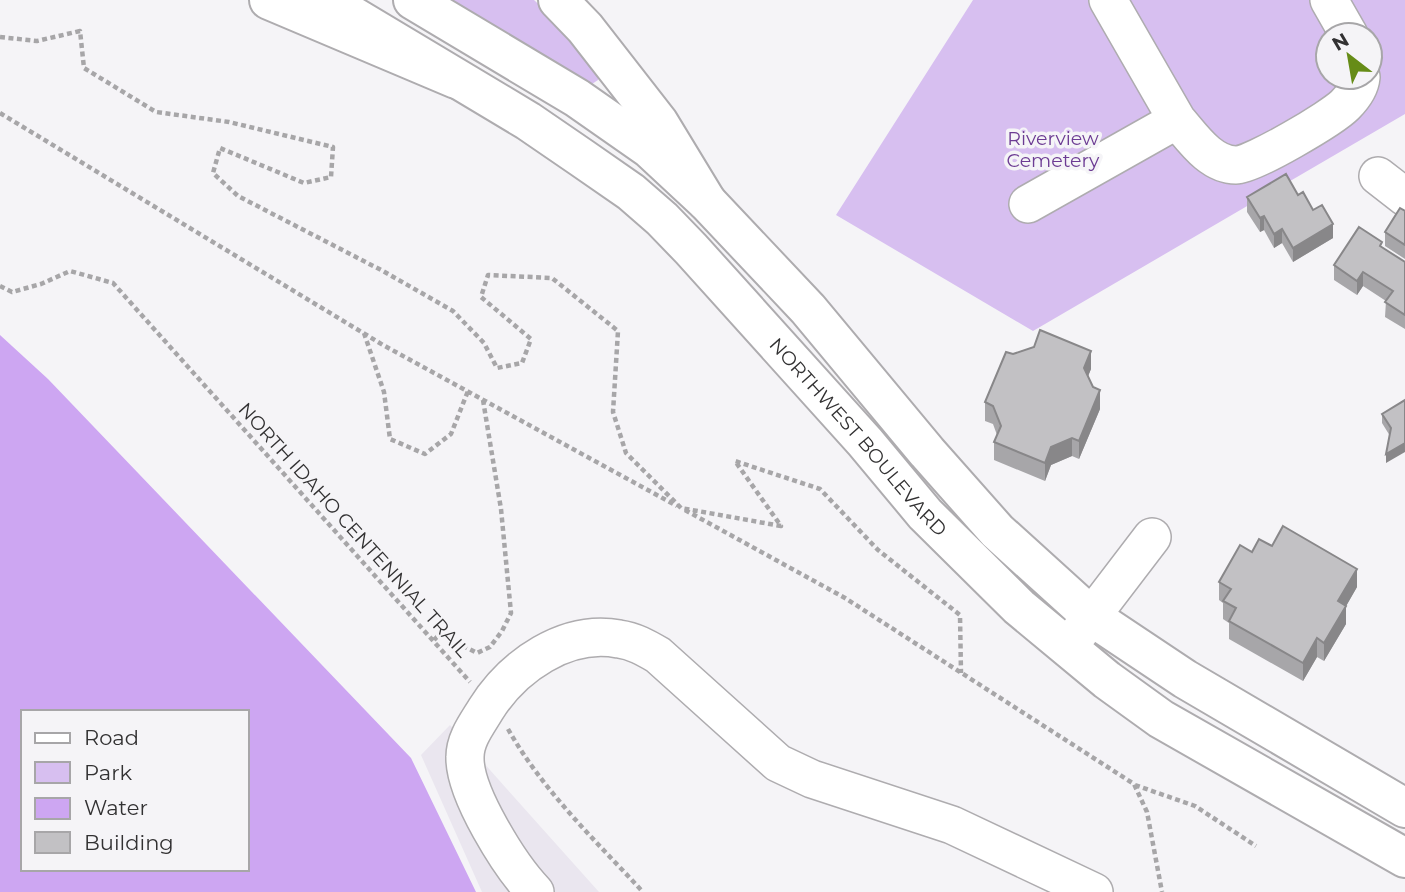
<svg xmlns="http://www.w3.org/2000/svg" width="1405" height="892" font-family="Montserrat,sans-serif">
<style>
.built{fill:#eae6ef}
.green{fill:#d7bff0;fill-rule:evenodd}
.water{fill:#cda6f2;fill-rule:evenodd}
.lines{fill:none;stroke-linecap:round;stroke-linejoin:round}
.minor-casing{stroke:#aeacaf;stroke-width:40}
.major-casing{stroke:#aeacaf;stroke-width:42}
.highway-casing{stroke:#aeacaf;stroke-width:42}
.path{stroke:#a7a6a8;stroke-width:4.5;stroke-dasharray:5 3.5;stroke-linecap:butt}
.minor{stroke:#fff;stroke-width:37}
.major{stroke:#fff;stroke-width:38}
.highway{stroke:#fff;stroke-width:38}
.wall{fill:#a7a6a9}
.shaded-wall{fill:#888789}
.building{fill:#c2c1c4;stroke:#888789;stroke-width:2}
.labels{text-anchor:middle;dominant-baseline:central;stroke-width:7;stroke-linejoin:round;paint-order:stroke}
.park-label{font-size:19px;fill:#6c3b93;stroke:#f5f4f7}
.street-label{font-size:19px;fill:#323132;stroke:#f5f4f7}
</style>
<rect width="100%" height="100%" fill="#f5f4f7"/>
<path class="built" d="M 450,725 L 531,816 L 599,892 L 482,892 L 421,755 Z"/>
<path class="green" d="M 442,0 L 534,0 L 577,40 L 599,75 L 598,80 L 592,84 L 585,84 Z
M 973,0 L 1405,0 L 1405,114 L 1033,331 L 836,215 ZM 1328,35 L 1370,35 L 1370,77 L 1328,77 Z"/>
<path class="water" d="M 0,335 L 48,379 L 411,758 L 476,892 L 0,892 ZM 23,712 L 247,712 L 247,869 L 23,869 Z"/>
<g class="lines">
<defs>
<path id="minor" d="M 1329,0 L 1349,35
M 1177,120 C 1192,137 1210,165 1236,165 C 1253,165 1332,118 1345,105 C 1353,97 1360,88 1361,77
M 1378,176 L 1405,197
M 1028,204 L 1177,120 L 1108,0
M 1068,647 L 1152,537
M 535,892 C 510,866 464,793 465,757 C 465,739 477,724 486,709 C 513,666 566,629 619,639 C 634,641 646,648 658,655 L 778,763 L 812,779 L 952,825 L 1094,892"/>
<g id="major">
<path id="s1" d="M 326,0 L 528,121 L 582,158 L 631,192 L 662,219 L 691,249 L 865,442 L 925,514 L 1019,607 L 1107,680 L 1161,719 L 1405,858"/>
<path d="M 413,0 L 577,98 L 650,149 L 707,202 L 808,309 L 927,452 L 997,531 L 1092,617 L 1185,679 L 1405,808"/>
</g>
<path id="highway" d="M 269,0 L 456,79
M 558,0 L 585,28 L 659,123 L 707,202"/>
</defs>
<use href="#minor" class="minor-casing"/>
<use href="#major" class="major-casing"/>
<use href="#highway" class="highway-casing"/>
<path class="path" d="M 0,37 L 37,41 L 80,31 L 84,68 L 156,112 L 229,122 L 333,147 L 331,177 L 304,183 L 220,148 L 213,173 L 238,196 L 383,271 L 453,311 L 484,343 L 497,368 L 522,363 L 531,339 L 481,297 L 488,275 L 552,278 L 618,331 L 613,412 L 626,453 L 681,508 L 781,526 L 735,461 L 820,489 L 878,550 L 960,615 L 961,673
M 0,113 L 383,345 L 677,506
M 0,286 L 12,292 L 41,284 L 70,271 L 113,283 L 470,682
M 364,333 L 384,392 L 390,439 L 425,454 L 451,434 L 468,391
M 685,510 L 845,598 L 1134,784 L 1147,812 L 1162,892
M 434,640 L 440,634 L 477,653 L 490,647 L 502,631 L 511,613 L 501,509 L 483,400
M 508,729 C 543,791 595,840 643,892
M 1135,785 L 1195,806 L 1256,846"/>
<use href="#minor" class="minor"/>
<use href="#major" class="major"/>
<use href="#highway" class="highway"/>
</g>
<path class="wall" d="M 1298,195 L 1313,210 L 1333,238 L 1293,262 L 1282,243 L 1274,248 L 1264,230 L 1260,232 L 1247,212 L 1247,197 Z
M 1405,211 L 1405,259 L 1385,246 L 1385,232 Z
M 1382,247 L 1405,262 L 1405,329 L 1385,317 L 1386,301 L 1363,286 L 1357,295 L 1334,280 L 1334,265 Z
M 1013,354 L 1091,369 L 1088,376 L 1100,409 L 1079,459 L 1072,456 L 1051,465 L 1045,481 L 994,460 L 994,442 L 997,435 L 993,424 L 985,421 L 985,402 Z
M 1405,400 L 1386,463 L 1390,436 L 1382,423 L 1382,414 Z
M 1272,546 L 1357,587 L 1346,606 L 1346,624 L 1324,661 L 1317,657 L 1303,681 L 1229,639 L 1229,623 L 1223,619 L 1223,603 L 1219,600 L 1219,582 L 1252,552 Z"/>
<path class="shaded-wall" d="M 1264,216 L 1264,230 L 1260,232 L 1260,218 Z
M 1333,224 L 1333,238 L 1293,262 L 1293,248 Z
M 1282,229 L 1282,243 L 1274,248 L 1274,234 Z
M 1363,272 L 1363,286 L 1357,295 L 1357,281 Z
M 1091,351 L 1091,369 L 1084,386 L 1084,368 Z
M 1100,390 L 1100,409 L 1079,459 L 1079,441 Z
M 1072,438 L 1072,456 L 1051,465 L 1045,481 L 1045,463 L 1051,447 Z
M 1405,443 L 1405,452 L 1386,463 L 1386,454 Z
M 1357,569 L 1357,587 L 1341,615 L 1346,606 L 1346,624 L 1324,661 L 1324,643 L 1338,601 Z
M 1317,638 L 1317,657 L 1303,681 L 1303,663 Z"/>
<path class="building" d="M 1286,174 L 1298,195 L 1303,192 L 1313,210 L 1322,205 L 1333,224 L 1293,248 L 1282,229 L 1274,234 L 1264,216 L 1260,218 L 1247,197 Z
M 1400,208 L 1405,211 L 1405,245 L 1385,232 Z
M 1359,227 L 1382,242 L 1380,246 L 1405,262 L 1405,315 L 1385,302 L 1393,291 L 1363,272 L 1357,281 L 1334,265 Z
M 1040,330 L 1091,351 L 1084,368 L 1093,387 L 1100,390 L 1079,441 L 1072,438 L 1051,447 L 1045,463 L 994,442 L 1001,426 L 993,406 L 985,402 L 1006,352 L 1013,354 L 1034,347 Z
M 1405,400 L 1405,443 L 1386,454 L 1391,428 L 1382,414 Z
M 1283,526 L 1357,569 L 1338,601 L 1346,606 L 1324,643 L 1317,638 L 1303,663 L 1229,621 L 1236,608 L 1223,601 L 1231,589 L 1219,582 L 1240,545 L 1252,552 L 1259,539 L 1272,546 Z"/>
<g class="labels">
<g class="park-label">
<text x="1053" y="138">Riverview<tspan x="1053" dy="22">Cemetery</tspan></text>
</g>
<g class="street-label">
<text stroke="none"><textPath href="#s1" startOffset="695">NORTHWEST BOULEVARD</textPath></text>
<text transform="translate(354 530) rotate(48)">NORTH IDAHO CENTENNIAL TRAIL</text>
</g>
</g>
<rect x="21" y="710" width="228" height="161" fill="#f5f4f7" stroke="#a7a6a8" stroke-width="2"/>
<rect x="35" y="733" width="35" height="10" fill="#ffffff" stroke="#a7a6a8" stroke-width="2"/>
<text x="84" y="745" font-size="21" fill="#323132">Road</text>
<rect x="35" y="762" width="35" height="21" fill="#d7bff0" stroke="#a7a6a8" stroke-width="2"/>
<text x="84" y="780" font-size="21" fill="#323132">Park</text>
<rect x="35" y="798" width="35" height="21" fill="#cda6f2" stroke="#a7a6a8" stroke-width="2"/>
<text x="84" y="815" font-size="21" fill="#323132">Water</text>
<rect x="35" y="832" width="35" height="21" fill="#c2c1c4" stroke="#a7a6a8" stroke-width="2"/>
<text x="84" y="850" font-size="21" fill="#323132">Building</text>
<g transform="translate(1349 56) rotate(329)"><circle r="33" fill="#f5f4f7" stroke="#a7a6a8" stroke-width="2"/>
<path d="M0-5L12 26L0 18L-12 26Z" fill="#668c17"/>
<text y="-10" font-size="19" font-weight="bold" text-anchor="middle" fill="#323132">N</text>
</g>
</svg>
